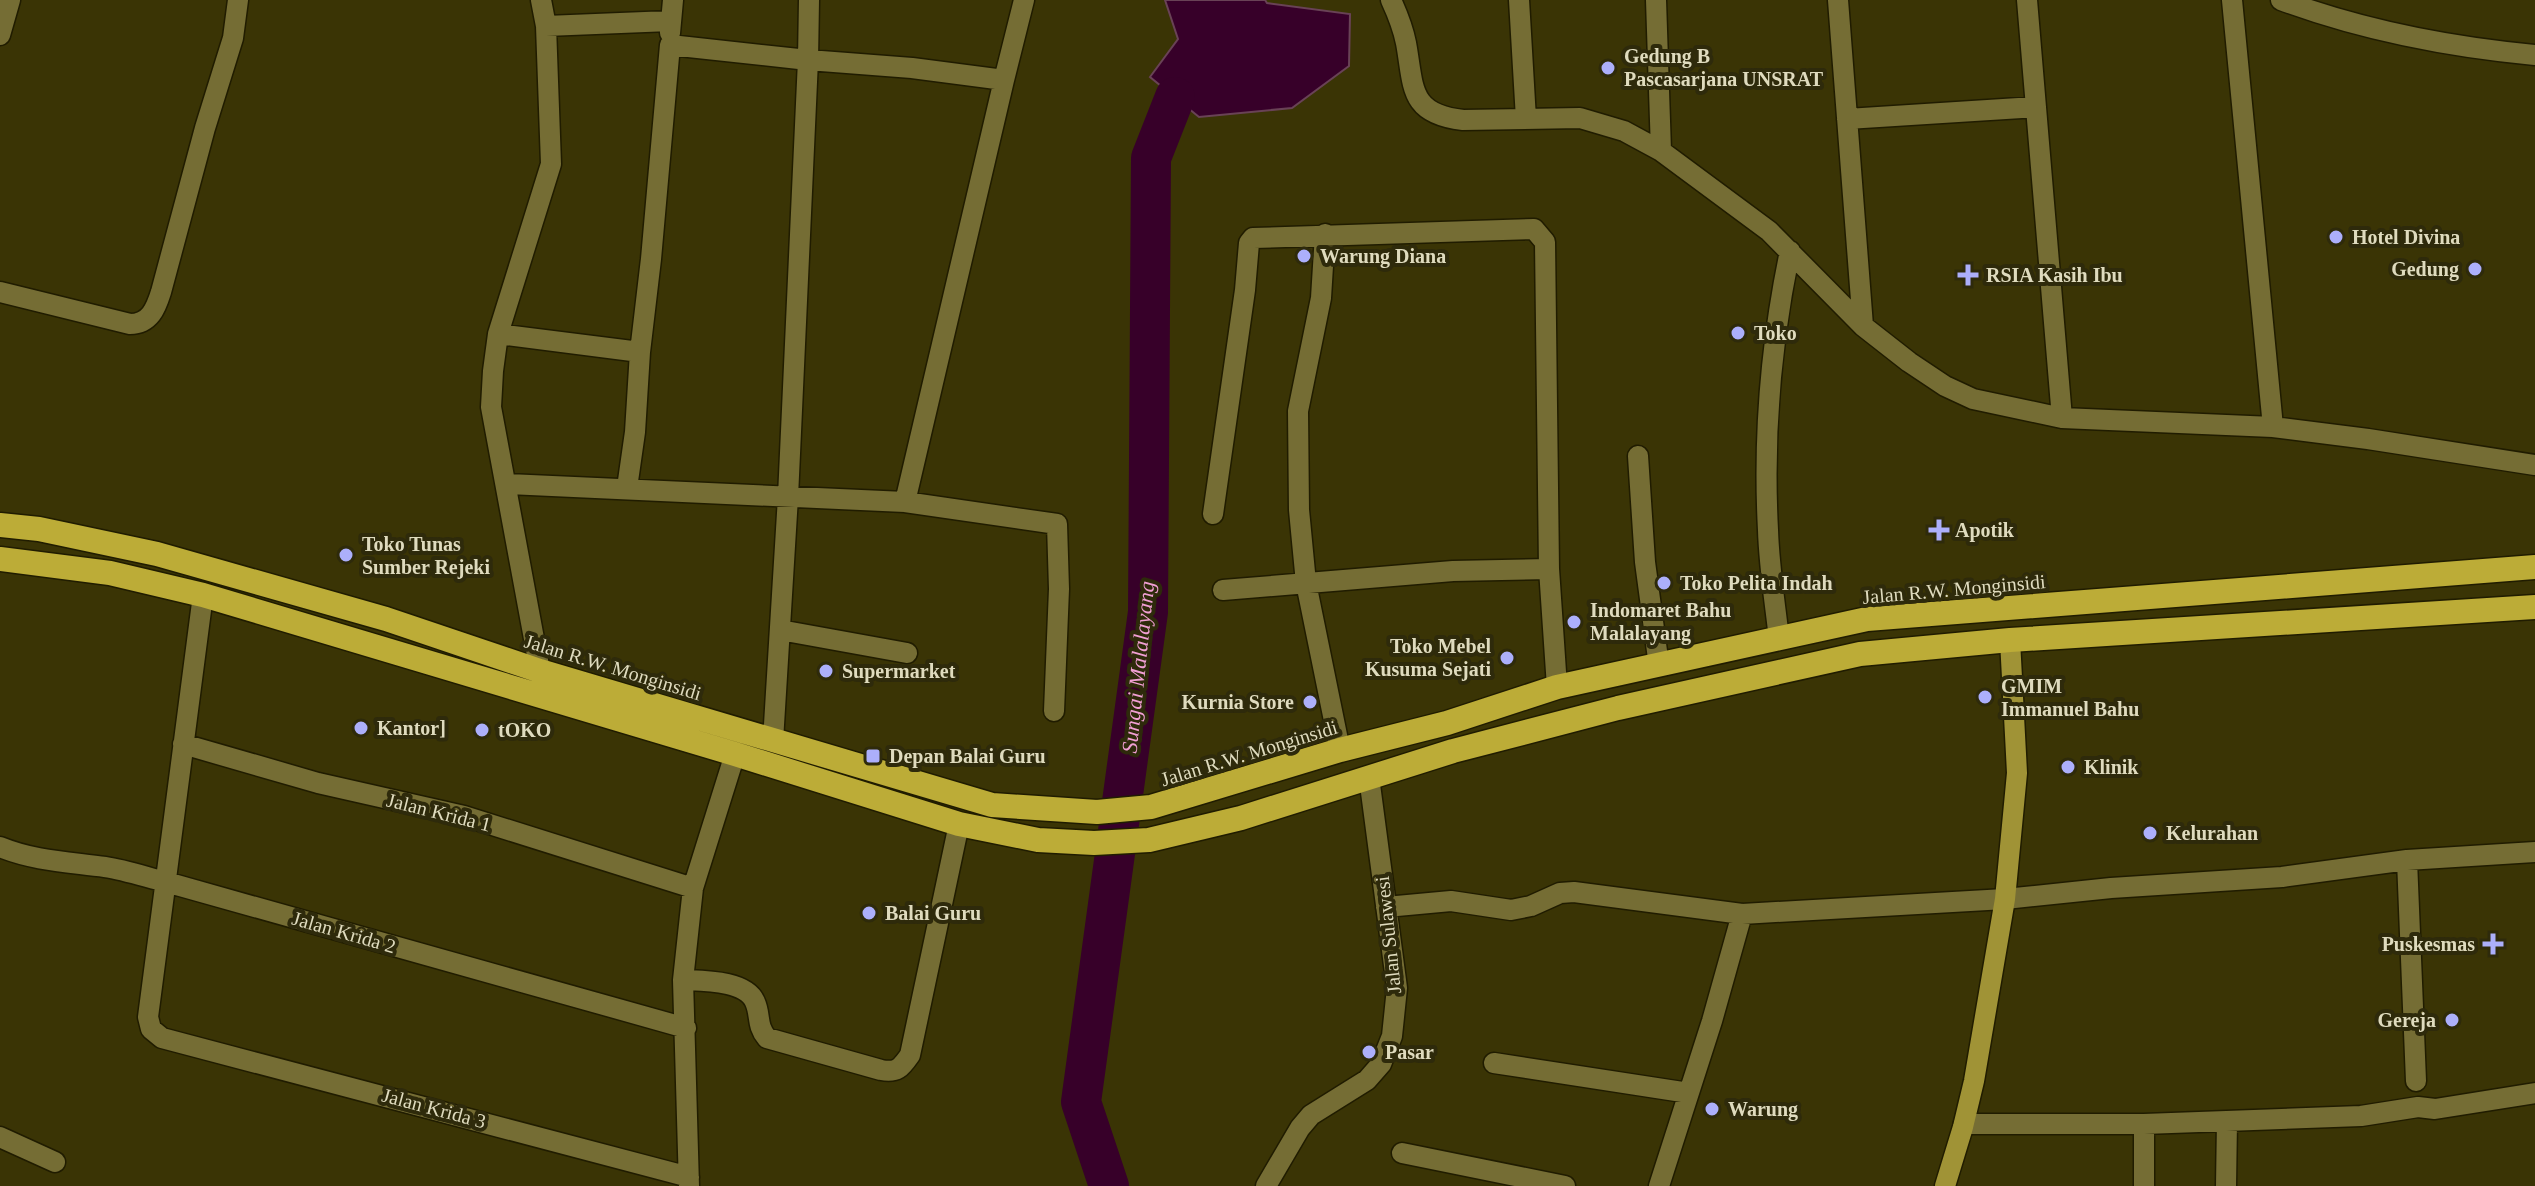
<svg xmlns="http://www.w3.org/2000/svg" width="2535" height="1186" font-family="Georgia,serif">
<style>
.water{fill:#370029;stroke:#694256;stroke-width:2}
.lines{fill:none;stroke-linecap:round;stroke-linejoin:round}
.river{stroke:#370029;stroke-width:40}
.minor-casing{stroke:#201c00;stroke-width:23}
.major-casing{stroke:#201c00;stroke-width:23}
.highway-casing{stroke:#201c00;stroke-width:27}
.minor{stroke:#756d34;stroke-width:20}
.major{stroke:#a09336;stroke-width:20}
.highway{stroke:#bcac37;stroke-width:24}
.poi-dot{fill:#acaffb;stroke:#2e2a0b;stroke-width:3}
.labels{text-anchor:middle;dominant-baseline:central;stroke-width:8;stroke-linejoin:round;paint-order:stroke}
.poi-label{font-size:20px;font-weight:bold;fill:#dfdbbe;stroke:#2e2a0b;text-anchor:start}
.street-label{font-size:20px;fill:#dfdbbe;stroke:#2e2a0b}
.water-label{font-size:22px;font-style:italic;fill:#f19fd4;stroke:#2e2a0b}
</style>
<rect width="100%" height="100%" fill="#3a3405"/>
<path class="water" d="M 1165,0 L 1265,0 L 1267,3 L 1350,14 L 1349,66 L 1292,108 L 1199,117 L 1150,77 L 1178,39 Z"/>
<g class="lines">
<path class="river" d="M 1109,1186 L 1081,1102 L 1148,612 L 1151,158 L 1175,97"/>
<defs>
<path id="minor" d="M 809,0 L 808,60 L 912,68 L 1004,80 L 905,502
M 1391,0 C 1397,13 1403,28 1406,43 C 1414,86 1408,114 1463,120 L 1580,118 L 1624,131 L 1661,151 L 1769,231 L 1863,326 L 1909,362 L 1945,386 L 1973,399 L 2062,418 L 2273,427 L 2368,439 L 2535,465
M 1519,0 L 1526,119
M 1656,0 L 1661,151
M 1838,0 L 1863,326
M 2027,0 L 2062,418
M 2232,0 L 2273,427
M 2281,0 C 2362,30 2450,47 2535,55
M 546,26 L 670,21
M 670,33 L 673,0
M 0,35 L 10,0
M 1004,80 L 1024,0
M 1847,119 L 2036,107
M 1325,234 L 1321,298 L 1298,411 L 1299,510 L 1306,583 L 1340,750
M 0,292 L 130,324 C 150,324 156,308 161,292 L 205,128 L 233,38 L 238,0
M 498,334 L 640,352
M 1638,456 L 1645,562 L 1659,666
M 507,484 L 905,502 L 1057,524 L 1059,589 L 1054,711
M 627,488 L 635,432 L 640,352 L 651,259 L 670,45 L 808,60 L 788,497 L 773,741
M 1213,514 L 1245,290 L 1249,243 L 1253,238 L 1534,229 L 1545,242 L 1549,569 L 1557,687
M 1223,590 L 1453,571 L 1549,569
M 203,595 L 148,1017 L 151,1029 L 162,1038 L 689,1177
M 780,630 L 907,653
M 1779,639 C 1775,603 1769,566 1768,530 C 1763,436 1771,342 1790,251
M 540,671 L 491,407 L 493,371 L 498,334 L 551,164 L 546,26 L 541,0
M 183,744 L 318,783 L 464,816 L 693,888
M 0,847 C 34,861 69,862 105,867 C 125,870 146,877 166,882 L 686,1028
M 2407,860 L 2416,1081
M 1386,907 L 1451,901 L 1511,910 L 1531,906 L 1560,893 L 1574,892 L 1742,914 L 2005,899 L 2111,888 L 2282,877 L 2407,860 L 2535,852
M 683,980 C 702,981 746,980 755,1002 C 761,1015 756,1025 767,1038 L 881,1070 C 897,1073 901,1068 910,1055 L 959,824
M 1494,1063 L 1689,1093
M 1964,1124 L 2144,1124 L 2361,1116 L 2418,1107 L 2435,1109 L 2535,1093
M 0,1137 L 55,1162
M 1402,1153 L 1565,1186
M 689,1186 L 683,980 L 693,888 L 735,754
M 1266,1186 L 1300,1128 L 1311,1115 L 1367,1080 L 1381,1064 L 1392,1036 L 1397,988 L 1369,777
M 1659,1186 L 1712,1021 L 1742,914
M 2144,1186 L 2144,1124
M 2226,1186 L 2227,1121"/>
<path id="major" d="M 1945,1186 L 1963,1127 L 1974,1081 L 2005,899 L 2017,773 L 2010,640"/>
<path id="highway" d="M 0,525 L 39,529 L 157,554 L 386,619 L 540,671 L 992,805 L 1097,812 L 1151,807 L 1340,750 L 1447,723 L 1557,687 L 1867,619 L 2535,567
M 0,559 L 110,573 L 203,595 L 735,754 L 959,824 L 1038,840 L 1094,843 L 1149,840 L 1241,818 L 1453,751 L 1618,708 L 1860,654 L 2010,640 L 2535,607"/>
</defs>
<use href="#minor" class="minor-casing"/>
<use href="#major" class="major-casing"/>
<use href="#highway" class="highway-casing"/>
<use href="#minor" class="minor"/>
<use href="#major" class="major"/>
<use href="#highway" class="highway"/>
</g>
<g class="poi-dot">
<circle cx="1608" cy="68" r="8"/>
<circle cx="2336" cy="237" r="8"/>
<circle cx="1304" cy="256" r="8"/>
<circle cx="2475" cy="269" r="8"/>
<path d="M1964 263h8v8h8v8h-8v8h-8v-8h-8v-8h8z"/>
<circle cx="1738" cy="333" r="8"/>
<path d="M1935 518h8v8h8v8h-8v8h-8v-8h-8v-8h8z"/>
<circle cx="346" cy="555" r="8"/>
<circle cx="1664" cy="583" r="8"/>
<circle cx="1574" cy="622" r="8"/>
<circle cx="1507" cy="658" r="8"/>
<circle cx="826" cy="671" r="8"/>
<circle cx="1985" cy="697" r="8"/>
<circle cx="1310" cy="702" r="8"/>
<circle cx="361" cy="728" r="8"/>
<circle cx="482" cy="730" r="8"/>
<rect x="865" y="748" width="16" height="16" rx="4"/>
<circle cx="2068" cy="767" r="8"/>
<circle cx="2150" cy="833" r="8"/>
<circle cx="869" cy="913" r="8"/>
<path d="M2489 932h8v8h8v8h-8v8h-8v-8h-8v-8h8z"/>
<circle cx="2452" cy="1020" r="8"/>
<circle cx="1369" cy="1052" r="8"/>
<circle cx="1712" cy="1109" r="8"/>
</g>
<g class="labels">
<g class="poi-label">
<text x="1624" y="56">Gedung B<tspan x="1624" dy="23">Pascasarjana UNSRAT</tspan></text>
<text x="2352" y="237">Hotel Divina</text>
<text x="1320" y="256">Warung Diana</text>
<text x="2459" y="269" text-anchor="end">Gedung</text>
<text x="1986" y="275">RSIA Kasih Ibu</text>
<text x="1754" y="333">Toko</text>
<text x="1955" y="530">Apotik</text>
<text x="362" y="544">Toko Tunas<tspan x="362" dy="23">Sumber Rejeki</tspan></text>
<text x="1680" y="583">Toko Pelita Indah</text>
<text x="1590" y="610">Indomaret Bahu<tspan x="1590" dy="23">Malalayang</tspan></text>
<text x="1491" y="646" text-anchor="end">Toko Mebel<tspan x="1491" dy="23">Kusuma Sejati</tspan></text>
<text x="842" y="671">Supermarket</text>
<text x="2001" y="686">GMIM<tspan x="2001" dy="23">Immanuel Bahu</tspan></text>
<text x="1294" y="702" text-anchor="end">Kurnia Store</text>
<text x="377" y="728">Kantor]</text>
<text x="498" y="730">tOKO</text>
<text x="889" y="756">Depan Balai Guru</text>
<text x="2084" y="767">Klinik</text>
<text x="2166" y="833">Kelurahan</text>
<text x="885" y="913">Balai Guru</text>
<text x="2475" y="944" text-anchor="end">Puskesmas</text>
<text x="2436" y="1020" text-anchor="end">Gereja</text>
<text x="1385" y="1052">Pasar</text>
<text x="1728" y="1109">Warung</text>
</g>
<g class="street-label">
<text transform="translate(1954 589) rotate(-5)">Jalan R.W. Monginsidi</text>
<text transform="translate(613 667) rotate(17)">Jalan R.W. Monginsidi</text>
<text transform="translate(1249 753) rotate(-17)">Jalan R.W. Monginsidi</text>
<text transform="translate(439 812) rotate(14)">Jalan Krida 1</text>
<text transform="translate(344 932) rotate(16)">Jalan Krida 2</text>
<text transform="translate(1388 935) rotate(-96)">Jalan Sulawesi</text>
<text transform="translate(434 1108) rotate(15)">Jalan Krida 3</text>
</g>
<g class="water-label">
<text transform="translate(1138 667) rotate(-84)">Sungai Malalayang</text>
</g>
</g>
</svg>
